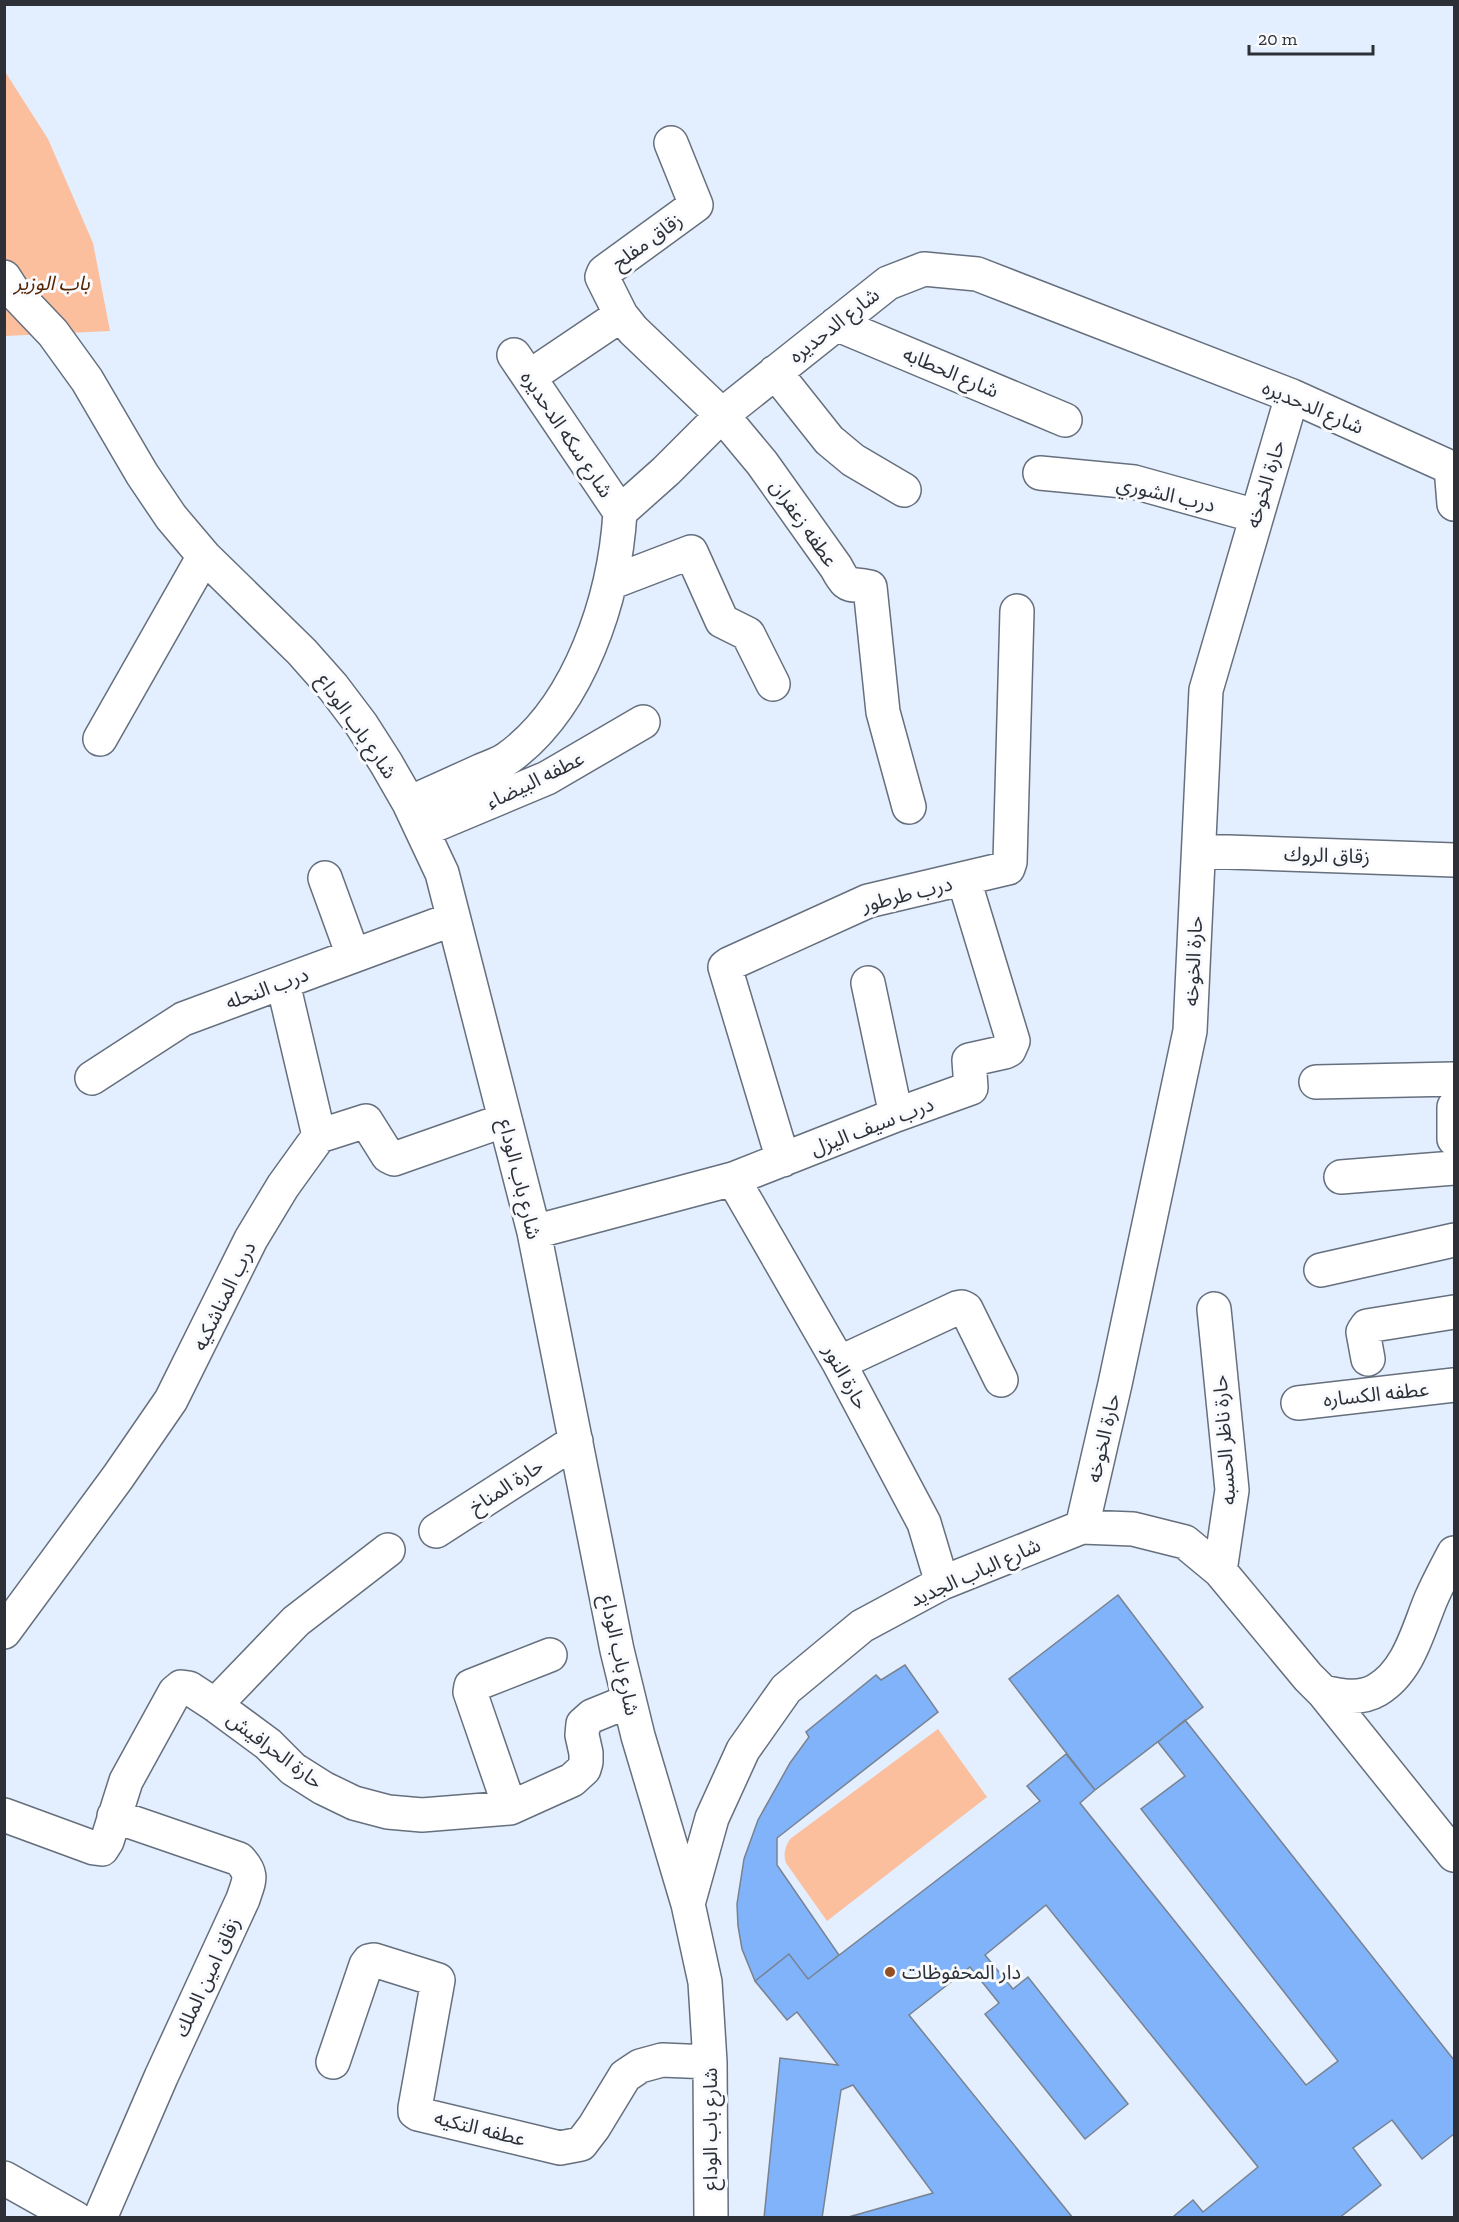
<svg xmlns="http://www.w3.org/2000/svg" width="1459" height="2222" font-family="'Zilla Slab','Noto Sans Arabic',serif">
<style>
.green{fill:#fbbf9d}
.building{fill:#80b3f9;stroke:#788290;stroke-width:1.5}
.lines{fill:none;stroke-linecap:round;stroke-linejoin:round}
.minor-casing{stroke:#656f7d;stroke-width:36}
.minor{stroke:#fff;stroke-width:33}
.poi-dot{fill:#944f23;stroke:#f8fafd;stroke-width:2}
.labels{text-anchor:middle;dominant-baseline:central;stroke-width:6;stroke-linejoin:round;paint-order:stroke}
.street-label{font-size:20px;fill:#2d3137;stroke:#f8fafd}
.park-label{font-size:20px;font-style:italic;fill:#562400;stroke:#f8fafd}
.poi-label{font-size:20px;fill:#2d3137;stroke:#f8fafd;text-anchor:start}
</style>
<rect width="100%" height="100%" fill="#e3eefe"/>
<path class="green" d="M 4,70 L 48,139 L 93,243 L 110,331 L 5,336 Z
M 938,1729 L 987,1797 L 827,1921 L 786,1863 C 783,1854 785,1847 790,1839 Z"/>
<path class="building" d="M 1118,1595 L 1203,1707 L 1095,1790 L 1009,1679 Z
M 905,1665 L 938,1712 L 777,1838 L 777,1865 L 839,1955 L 808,1979 L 789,1954 L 755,1981 L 742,1949 L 738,1926 L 737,1904 L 744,1859 L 758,1820 L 790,1763 L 809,1737 L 806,1732 L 876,1675 L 881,1680 Z
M 1185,1720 L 1454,2060 L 1454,2134 L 1422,2159 L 1392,2120 L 1353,2148 L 1381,2185 L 1339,2218 L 1176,2218 L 1174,2216 L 1193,2200 L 1203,2212 L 1258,2167 L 1046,1905 L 985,1955 L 1013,1989 L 1028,1977 L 1128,2104 L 1085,2139 L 985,2014 L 999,2003 L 970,1967 L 909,2015 L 1073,2218 L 845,2218 L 933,2193 L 853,2085 L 841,2090 L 822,2218 L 764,2218 L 780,2058 L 838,2065 L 797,2012 L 787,2020 L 755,1981 L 789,1954 L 808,1979 L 1040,1801 L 1027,1786 L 1066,1754 L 1095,1790 L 1080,1803 L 1306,2085 L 1338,2061 L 1141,1809 L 1185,1776 L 1158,1742 Z"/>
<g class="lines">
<defs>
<path id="minor" d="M 671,143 L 696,205 L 604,272 L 602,277 L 621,315 L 633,330 L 722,415 L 762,463 L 836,567 C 849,591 847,582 870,587 L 883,712 L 909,807
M 4,277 L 13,291 L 53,333 L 87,380 L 142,474 L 171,517 L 204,556 L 302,652 L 333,687 L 361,724 L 386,763 L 409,803 L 442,873 L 534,1232 L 617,1650 L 638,1736 L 688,1904 L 705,1982 L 710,2062 L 711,2218
M 836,324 L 1065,420
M 514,355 L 620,512
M 775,372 L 829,440 L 853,460 L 904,490
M 529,377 L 621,315
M 1451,467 L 1454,504
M 1040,473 L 1134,482 L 1256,516
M 610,583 L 691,552 L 722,621 L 748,634 L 773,684
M 100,739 L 204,556
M 409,803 C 432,793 456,782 480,771 C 489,767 500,764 508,758 C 580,706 615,597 620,512 L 666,471 L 722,415 L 888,283 L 924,269 L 977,274 L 1292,396 L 1454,469
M 423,830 L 547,778 L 643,722
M 1199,851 L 1454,860
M 325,878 L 353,955
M 283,983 L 319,1136
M 868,983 L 896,1115
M 92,1078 L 183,1019 L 453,919
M 1316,1082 L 1454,1079
M 1454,1107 L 1454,1139
M 783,1160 L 725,967 L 729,964 L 868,901 L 1008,868 L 1010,862 L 1017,611
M 1341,1177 L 1454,1168
M 733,1179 L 839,1363 L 924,1523 L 942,1583
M 534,1232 L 733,1179 L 896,1115 L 971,1088 L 969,1060 L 1005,1052 L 1009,1050 L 1013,1041 L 964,880
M 1321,1270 L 1454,1240
M 1214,1309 L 1232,1490 L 1220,1571
M 1368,1359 L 1363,1332 L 1367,1326 L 1454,1312
M 839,1363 L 957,1308 L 962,1307 L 966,1309 L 1001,1380
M 1298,1403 L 1454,1385
M 1082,1527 L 1115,1384 L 1190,1031 L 1206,690 L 1292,396
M 436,1531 L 576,1441
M 4,1632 L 118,1477 L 171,1400 L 251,1239 L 283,1186 L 319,1136 L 366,1121 L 388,1156 L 394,1159 L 505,1120
M 1323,1692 C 1341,1696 1360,1700 1377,1690 C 1409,1671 1418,1630 1431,1599 C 1438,1583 1446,1568 1454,1553
M 215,1705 L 296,1621 L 388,1550
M 510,1808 L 470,1692 L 471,1686 L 550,1655
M 4,1815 L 94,1848 L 102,1849 L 107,1841 L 126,1781 L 175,1692 L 181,1687 L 189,1688 L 215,1705 L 268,1744 L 293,1769 L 323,1788 L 354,1803 L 388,1812 L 422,1815 L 510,1808 L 572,1780 L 584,1769 L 586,1762 L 586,1753 L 582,1735 L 583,1724 L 592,1716 L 629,1701
M 688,1904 L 712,1818 L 743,1750 L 786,1689 L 862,1626 L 942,1583 L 1082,1527 L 1133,1529 L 1185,1542 L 1220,1571 L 1308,1677 L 1323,1692 L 1454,1855
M 333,2062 L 366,1965 L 369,1961 L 374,1960 L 438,1980 L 415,2108 L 415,2112 L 418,2114 L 560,2148 L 581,2144 L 594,2127 L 625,2076 L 640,2066 L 662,2060 L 710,2062
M 4,2178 L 75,2218
M 100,2218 L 161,2077 L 243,1899 C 249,1880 254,1875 239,1859 L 114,1816"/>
</defs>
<use href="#minor" class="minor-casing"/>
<use href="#minor" class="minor"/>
</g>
<circle class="poi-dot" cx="890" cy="1972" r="6"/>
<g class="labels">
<g class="street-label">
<text transform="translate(647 241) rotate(-36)">زقاق مفلح</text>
<text transform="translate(834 325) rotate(-38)">شارع الدحديره</text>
<text transform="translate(951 372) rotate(23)">شارع الحطابه</text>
<text transform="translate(1313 407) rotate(23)">شارع الدحديره</text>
<text transform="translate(567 434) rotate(56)">شارع سكه الدحديره</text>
<text transform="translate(1265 484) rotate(-73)">حارة الخوخه</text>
<text transform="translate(1166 494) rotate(13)">درب الشوري</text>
<text transform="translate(804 523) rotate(55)">عطفه زعفران</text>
<text transform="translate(357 726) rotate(55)">شارع باب الوداع</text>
<text transform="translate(535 780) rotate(-26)">عطفه البيضاء</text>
<text transform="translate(1327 855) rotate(2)">زقاق الروك</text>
<text transform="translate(907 894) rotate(-14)">درب طرطور</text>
<text transform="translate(1193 961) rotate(-87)">حارة الخوخه</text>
<text transform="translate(267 988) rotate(-20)">درب النحله</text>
<text transform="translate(872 1126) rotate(-21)">درب سيف اليزل</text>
<text transform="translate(520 1179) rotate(76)">شارع باب الوداع</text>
<text transform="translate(224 1296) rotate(-64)">درب المناشكيه</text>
<text transform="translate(846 1377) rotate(61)">حارة النور</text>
<text transform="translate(1376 1394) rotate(-6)">عطفه الكساره</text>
<text transform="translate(1103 1438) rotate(-77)">حارة الخوخه</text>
<text transform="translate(1224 1440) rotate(-94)">حارة ناظر الحسبه</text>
<text transform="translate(506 1486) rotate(-33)">حارة المناخ</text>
<text transform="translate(975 1572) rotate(-24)">شارع الباب الجديد</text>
<text transform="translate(620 1655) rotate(78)">شارع باب الوداع</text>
<text transform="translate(275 1750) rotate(37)">حارة الحرافيش</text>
<text transform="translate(207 1977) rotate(-65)">زقاق امين الملك</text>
<text transform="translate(480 2128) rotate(14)">عطفه التكيه</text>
<text transform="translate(710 2129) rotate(-90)">شارع باب الوداع</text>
</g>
<g class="park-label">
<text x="52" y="283">باب الوزير</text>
</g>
<g class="poi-label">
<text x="902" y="1972">دار المحفوظات</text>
</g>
</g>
<rect width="1459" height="2222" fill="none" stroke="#2d3137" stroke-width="12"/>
<path d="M1249 45v9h124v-9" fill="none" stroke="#2d3137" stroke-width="3"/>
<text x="1258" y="45" font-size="18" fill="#2d3137" stroke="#f8fafd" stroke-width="4.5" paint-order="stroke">20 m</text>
</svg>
